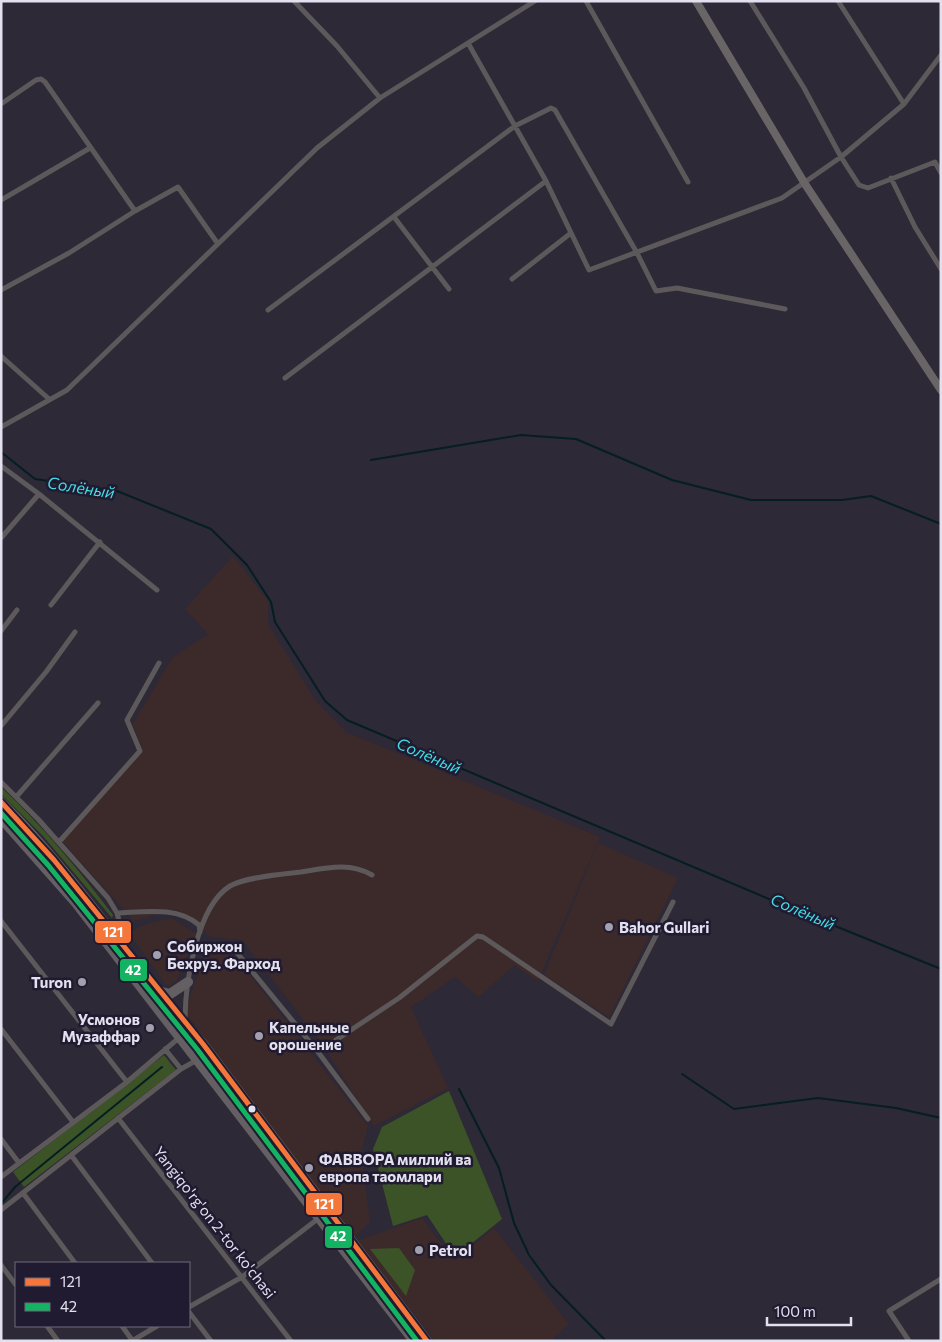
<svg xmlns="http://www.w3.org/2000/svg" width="942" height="1342" font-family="Commissioner,sans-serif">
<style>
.commercial{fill:#3c2a2b}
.green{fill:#3b5326}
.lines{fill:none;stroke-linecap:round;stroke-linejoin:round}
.stream{stroke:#041e22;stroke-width:2}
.street{stroke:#5d595b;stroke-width:5}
.secondary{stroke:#696465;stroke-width:8}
.highway{stroke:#645f63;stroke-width:10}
.bus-1-casing{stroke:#201b30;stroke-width:9}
.bus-2-casing{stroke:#201b30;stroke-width:9}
.bus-1{stroke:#f5763a;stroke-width:5}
.bus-2{stroke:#13b361;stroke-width:5}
.poi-dot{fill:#a3a0ae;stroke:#201b30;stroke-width:2}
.bus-dot{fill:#e3e0ef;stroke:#201b30;stroke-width:2}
.labels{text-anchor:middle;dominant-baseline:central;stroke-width:5;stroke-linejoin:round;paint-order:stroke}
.poi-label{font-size:15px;font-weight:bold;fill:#e3e0ef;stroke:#201b30;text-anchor:start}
.street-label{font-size:15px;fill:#e3e0ef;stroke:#201b30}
.water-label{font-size:16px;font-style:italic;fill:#43dde8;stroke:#201b30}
.line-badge{stroke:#201b30;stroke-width:2}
.badge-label{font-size:14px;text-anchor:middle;font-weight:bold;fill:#fff}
</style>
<rect width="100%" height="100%" fill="#2d2936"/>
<path class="commercial" d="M 233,556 L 268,601 L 268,624 L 315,700 L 346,732 L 600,837 L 538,981 L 514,965 L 479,997 L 455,977 L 411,1007 L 448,1088 L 374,1126 L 322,1044 L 242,940 L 211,937 L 176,909 L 134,921 L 62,841 L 143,751 L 133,724 L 172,658 L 208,634 L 185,609 Z
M 598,843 L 678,878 L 609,1017 L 544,975 Z
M 172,918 L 196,934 L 177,981 L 167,986 L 128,932 L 150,923 Z
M 206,951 L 220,951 L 235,956 L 368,1126 L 361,1153 L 370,1222 L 354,1237 L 185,1012 Z
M 422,1218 L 454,1261 L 494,1228 L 569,1324 L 550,1341 L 435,1341 L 357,1241 Z"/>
<path class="green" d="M 1,787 C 43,826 79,870 113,915 L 112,918 L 43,836 L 1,794 Z
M 189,1042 L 194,1043 L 423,1341 L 418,1341 Z
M 164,1055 L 176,1070 L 24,1187 L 13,1172 Z
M 449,1091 L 502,1219 L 455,1257 L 427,1215 L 393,1226 L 373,1149 L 382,1127 Z
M 399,1248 L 415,1270 L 406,1296 L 370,1249 Z"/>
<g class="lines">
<path class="stream" d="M 1,452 L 35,479 L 117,491 L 211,529 L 247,565 L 271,602 L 275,622 L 325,701 L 347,720 L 776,902 L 941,969
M 371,460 L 521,435 L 576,439 L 672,480 L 751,500 L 842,500 L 871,496 L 941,524
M 682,1074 L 734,1109 L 818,1098 L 896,1108 L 941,1118
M 459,1089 L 499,1168 L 514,1223 L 529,1255 L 551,1285 L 606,1341
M 1,1204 L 15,1187 L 162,1067"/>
<path class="street" d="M 294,1 L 337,46 L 380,98
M 586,1 L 688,182
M 750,1 L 804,88 L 841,157 L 859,185 L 868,188 L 935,162 L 941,173
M 838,1 L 904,104
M 468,43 L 546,181 L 589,270 L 782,198 L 841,157 L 904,104 L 941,55
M 1,104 L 36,80 L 41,79 L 45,82 L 135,211
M 891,178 L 915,227 L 941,269
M 1,200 L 90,148
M 394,217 L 449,289
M 512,279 L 571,233
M 1,290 L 69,253 L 135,211 L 178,187 L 218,244
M 268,310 L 515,126 L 551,108 L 555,110 L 637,253 L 656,291 L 677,288 L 785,309
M 1,356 L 49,399
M 285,378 L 546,181
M 1,427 L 67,390 L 317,148 L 380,98 L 535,1
M 1,466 L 39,494 L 157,590
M 1,538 L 39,494
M 51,605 L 100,542
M 1,631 L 17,610
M 1,726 L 46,672 L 75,632
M 1,782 L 38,819 L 108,898 L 117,913 L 126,947
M 17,796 L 98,703
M 59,842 L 140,751 L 127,720 L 159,663
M 117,913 C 144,912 177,906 199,925 L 200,932
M 1,921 L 127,1082
M 194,949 C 211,943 224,941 238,954 L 318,1052 L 368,1119
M 185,1021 C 185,985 196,907 230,886 C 246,877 283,874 301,872 C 326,868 350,862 372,875
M 1,1029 L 73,1122
M 165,1049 L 181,1069
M 318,1052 L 399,998 L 477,936 L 483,937 L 611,1024 L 673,902
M 118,1118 L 291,1341
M 1,1139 L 19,1163
M 71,1155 L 152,1263
M 1,1177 L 127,1082 L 180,1037
M 23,1193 L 75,1263
M 1,1210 L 181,1069 L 197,1060
M 1,1265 L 16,1285
M 189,1307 L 242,1277 L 319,1218
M 189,1312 L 211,1341
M 47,1326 L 58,1341
M 122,1326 L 132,1340
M 132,1341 L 157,1326
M 909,1341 L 889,1311 L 941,1279"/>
<path class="secondary" d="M 696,1 L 805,184 L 941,390"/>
<path class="highway" d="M 1,802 C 76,876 132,966 203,1044 L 427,1341
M 1,818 L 76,903 L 414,1341
M 158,991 L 170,994 L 188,982"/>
<defs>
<path id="bus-1" d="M 1,802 L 54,860 L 203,1044 L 427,1341"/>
<path id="bus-2" d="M 1,813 L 48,865 L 197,1049 L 417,1341"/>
</defs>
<use href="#bus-1" class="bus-1-casing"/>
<use href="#bus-2" class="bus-2-casing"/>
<use href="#bus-1" class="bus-1"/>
<use href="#bus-2" class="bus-2"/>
</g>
<g class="poi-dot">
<circle cx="609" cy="927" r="5"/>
<circle cx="157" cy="955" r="5"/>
<circle cx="82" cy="982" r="5"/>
<circle cx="150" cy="1028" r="5"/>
<circle cx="259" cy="1036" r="5"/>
<circle cx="309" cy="1168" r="5"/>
<circle cx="419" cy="1250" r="5"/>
</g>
<circle class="bus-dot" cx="252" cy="1109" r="4.5"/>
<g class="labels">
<g class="poi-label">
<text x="619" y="927">Bahor Gullari</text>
<text x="167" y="946">Собиржон<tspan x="167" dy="17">Бехруз. Фарход</tspan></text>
<text x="72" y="982" text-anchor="end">Turon</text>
<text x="140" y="1019" text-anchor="end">Усмонов<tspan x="140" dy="17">Музаффар</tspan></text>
<text x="269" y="1027">Капельные<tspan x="269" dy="17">орошение</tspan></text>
<text x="319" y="1159">ФАВВОРА миллий ва<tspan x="319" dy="17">европа таомлари</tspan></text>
<text x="429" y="1250">Petrol</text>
</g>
<g class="street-label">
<text transform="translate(215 1222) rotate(52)">Yangiqo'rg'on 2-tor ko'chasi</text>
</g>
<g class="water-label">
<text transform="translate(81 487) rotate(9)">Солёный</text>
<text transform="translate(429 755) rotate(23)">Солёный</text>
<text transform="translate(803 911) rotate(23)">Солёный</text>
</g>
</g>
<g class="line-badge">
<rect x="94" y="920" width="38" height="24" rx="5" fill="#f5763a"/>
<rect x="119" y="958" width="29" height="24" rx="5" fill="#13b361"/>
<rect x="305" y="1192" width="38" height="24" rx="5" fill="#f5763a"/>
<rect x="324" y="1225" width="29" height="24" rx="5" fill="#13b361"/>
</g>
<g class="badge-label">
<text x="113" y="937">121</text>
<text x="133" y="975">42</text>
<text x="324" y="1209">121</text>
<text x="338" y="1241">42</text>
</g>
<rect width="942" height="1342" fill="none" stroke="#e3e0ef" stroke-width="5"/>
<rect x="15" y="1262" width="175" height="65" fill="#201b30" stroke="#6e6a7c"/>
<rect x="25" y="1278" width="25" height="8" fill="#f5763a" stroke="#6e6a7c"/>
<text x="60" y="1287" font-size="15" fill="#e3e0ef">121</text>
<rect x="25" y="1303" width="25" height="8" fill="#13b361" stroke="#6e6a7c"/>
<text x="60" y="1312" font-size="15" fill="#e3e0ef">42</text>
<path d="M767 1317v8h84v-8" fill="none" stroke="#e3e0ef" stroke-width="2.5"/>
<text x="774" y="1317" font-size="15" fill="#e3e0ef" stroke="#201b30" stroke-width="4" paint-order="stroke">100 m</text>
</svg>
